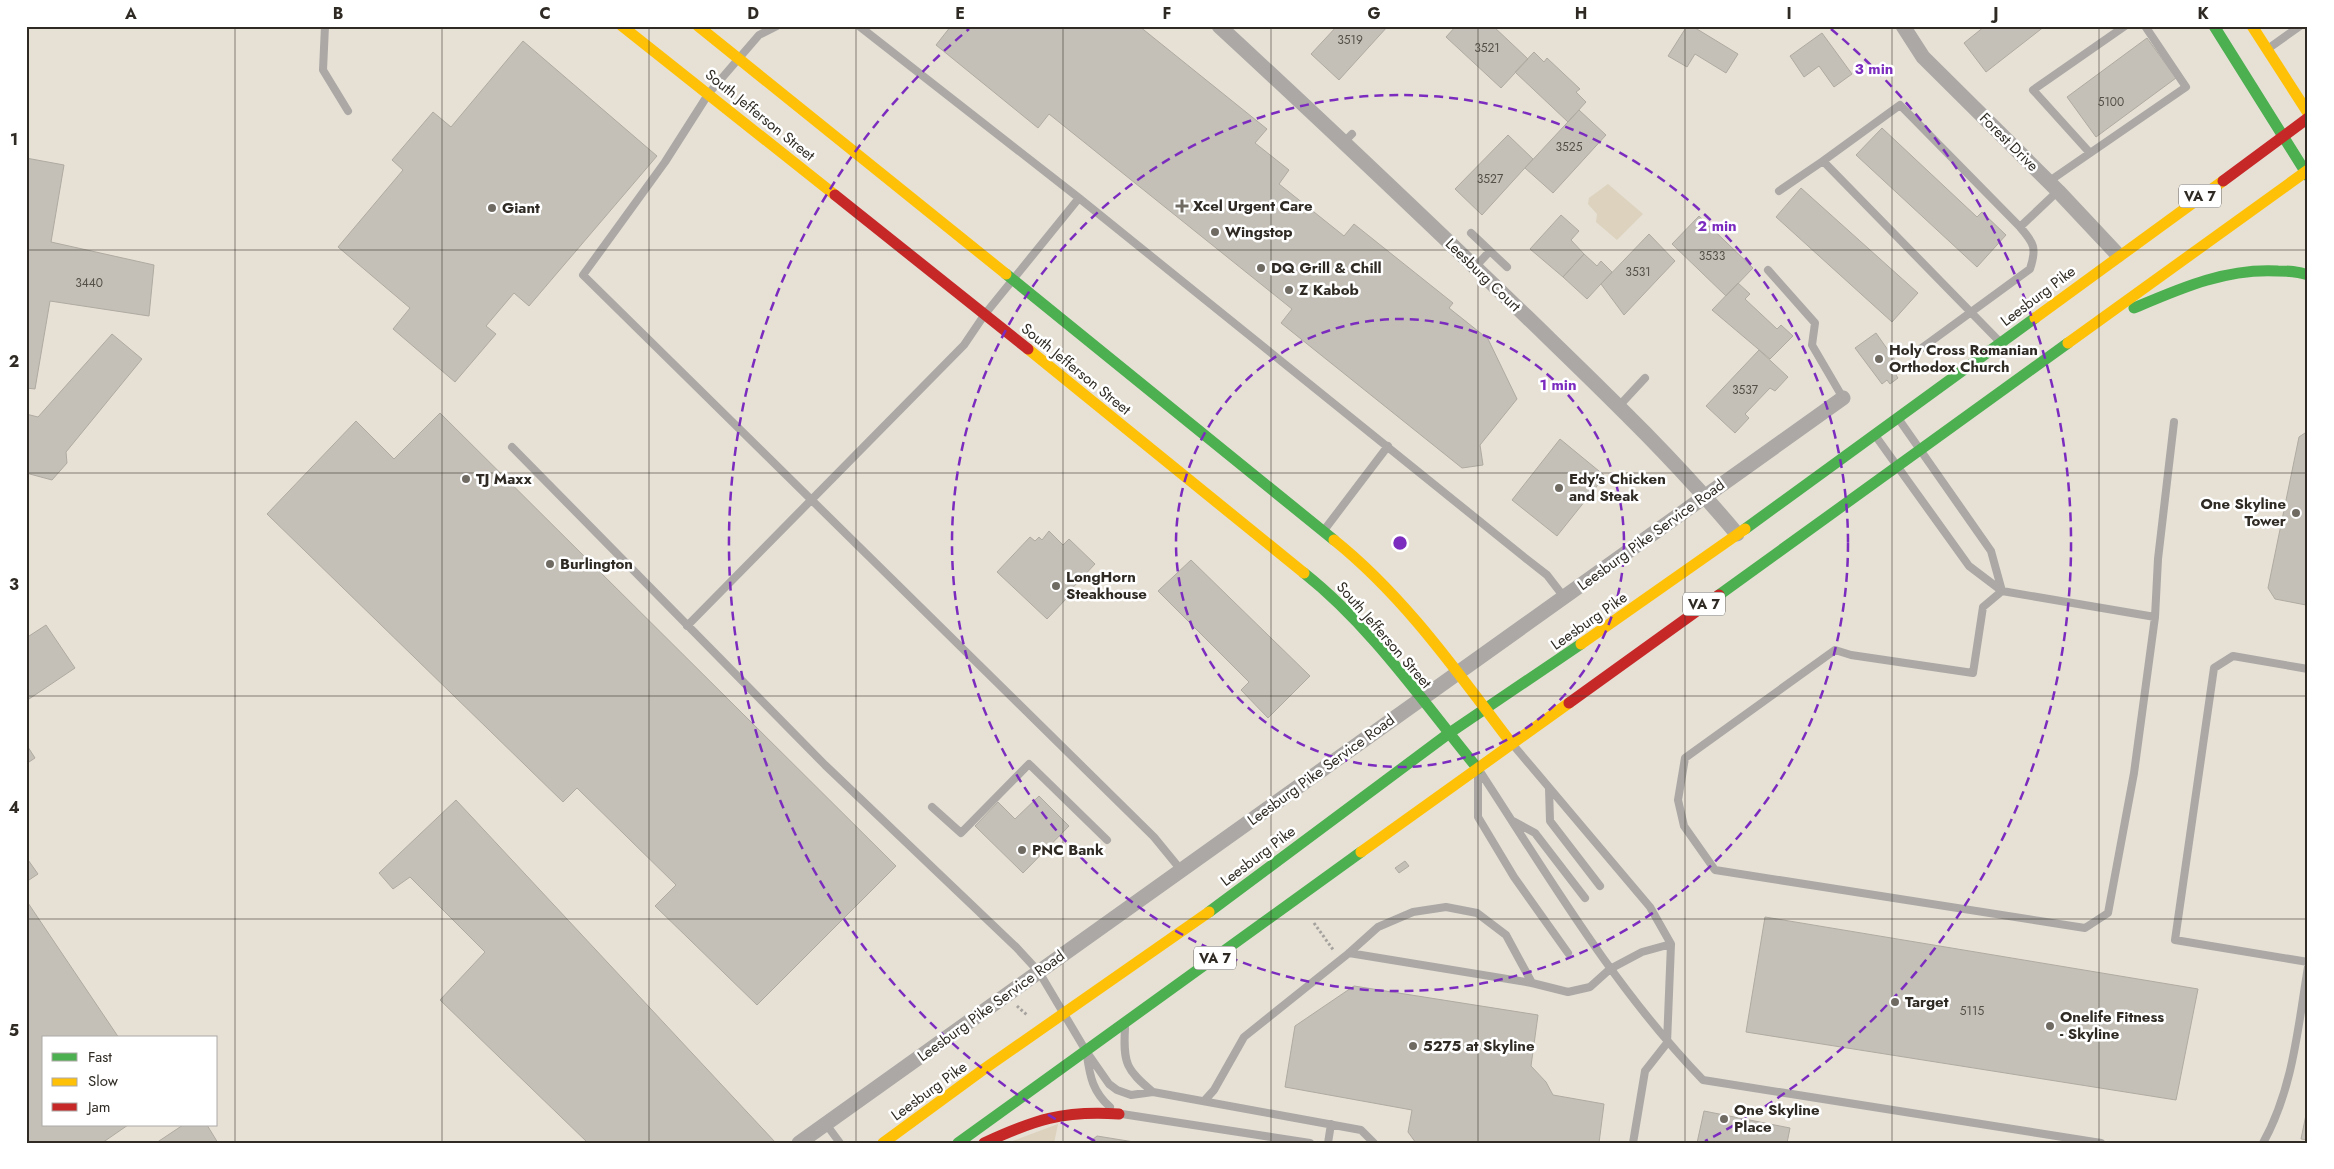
<svg xmlns="http://www.w3.org/2000/svg" width="2334" height="1169" font-family="Jost,sans-serif">
<style>
.green{fill:#dcd2bd}
.building{fill:#c4c0b7;stroke:#b0aba2}
.lines{fill:none;stroke-linecap:round;stroke-linejoin:round}
.path{stroke:#a5a29e;stroke-width:3;stroke-dasharray:2.5 2.5;stroke-linecap:butt}
.lane{stroke:#aba8a5;stroke-width:8}
.street{stroke:#aba8a5;stroke-width:15}
.fast{stroke:#4caf50;stroke-width:11}
.slow{stroke:#ffc107;stroke-width:11}
.jam{stroke:#c62828;stroke-width:11}
.grid{fill:none;stroke:#2f2b24;stroke-width:1;stroke-opacity:0.55}
.ring{fill:none;stroke:#7b2cbf;stroke-width:2.5;stroke-dasharray:9 6}
.poi-dot{fill:#6f6a62;stroke:#fff;stroke-width:2}
.labels{text-anchor:middle;dominant-baseline:central;stroke-width:5;stroke-linejoin:round;paint-order:stroke}
.number-label{font-size:12px;fill:#545049}
.shield{fill:#fff;stroke:#6d6b66;stroke-width:1}
.shield-label{font-size:14px;font-weight:bold;fill:#2f2b24}
.street-label{font-size:15px;fill:#2f2b24;stroke:#fff}
.poi-label{font-size:15px;font-weight:bold;fill:#2f2b24;stroke:#fff;text-anchor:start}
.centre{fill:#7b2cbf;stroke:#fff;stroke-width:2.5}
.ring-label{font-size:15px;text-anchor:middle;font-weight:bold;fill:#7b2cbf;stroke:#fff;stroke-width:5;stroke-linejoin:round;paint-order:stroke}
.neatline{fill:none;stroke:#2f2b24;stroke-width:2}
.grid-label{font-size:16px;text-anchor:middle;font-weight:bold;fill:#2f2b24}
</style>
<rect width="100%" height="100%" fill="#e6e0d5"/>
<path class="green" d="M 1608,184 L 1643,214 L 1617,240 L 1596,222 L 1597,214 L 1588,204 L 1589,198 Z
M 1058,1124 L 1054,1143 L 1007,1143 Z"/>
<path class="building" d="M 951,26 L 1139,26 L 1267,129 L 1255,143 L 1289,170 L 1279,184 L 1344,236 L 1354,224 L 1453,303 L 1449,308 L 1488,339 L 1517,399 L 1480,445 L 1483,465 L 1462,468 L 1281,323 L 1292,309 L 1049,114 L 1038,128 L 936,45 Z
M 1337,26 L 1388,26 L 1339,80 L 1311,54 Z
M 1456,26 L 1493,26 L 1528,59 L 1501,88 L 1446,37 Z
M 1687,26 L 1692,26 L 1738,54 L 1726,73 L 1695,54 L 1687,67 L 1668,56 Z
M 1985,26 L 2045,26 L 1986,72 L 1964,43 Z
M 1822,33 L 1852,74 L 1834,87 L 1819,66 L 1804,77 L 1790,56 Z
M 2147,38 L 2176,78 L 2096,137 L 2067,97 Z
M 523,41 L 657,156 L 529,306 L 514,293 L 486,326 L 496,334 L 455,382 L 393,329 L 410,308 L 338,247 L 403,170 L 392,160 L 433,112 L 451,127 Z
M 1534,52 L 1544,62 L 1547,58 L 1580,89 L 1576,92 L 1586,102 L 1568,122 L 1515,72 Z
M 1579,110 L 1606,135 L 1553,193 L 1525,168 Z
M 1882,128 L 1977,217 L 1982,212 L 2006,235 L 1977,267 L 1856,155 Z
M 1508,135 L 1533,159 L 1482,215 L 1455,189 Z
M 26,158 L 64,165 L 51,242 L 154,265 L 149,316 L 50,301 L 35,389 L 26,388 Z
M 1801,188 L 1918,293 L 1892,322 L 1776,217 Z
M 1561,215 L 1579,231 L 1571,240 L 1584,254 L 1563,277 L 1530,249 Z
M 1699,216 L 1753,268 L 1726,296 L 1672,244 Z
M 1649,234 L 1675,261 L 1624,315 L 1601,284 Z
M 1584,254 L 1597,266 L 1601,261 L 1612,272 L 1587,299 L 1563,277 Z
M 1738,283 L 1750,294 L 1745,299 L 1777,329 L 1781,325 L 1793,336 L 1770,359 L 1712,310 Z
M 1876,333 L 1902,370 L 1896,375 L 1898,378 L 1890,384 L 1887,380 L 1882,384 L 1855,348 Z
M 112,334 L 142,359 L 66,452 L 67,463 L 52,480 L 26,473 L 26,414 L 38,417 Z
M 1759,350 L 1788,377 L 1775,391 L 1770,388 L 1745,414 L 1749,418 L 1735,433 L 1706,406 Z
M 440,413 L 896,866 L 757,1005 L 655,906 L 676,885 L 577,788 L 563,802 L 267,514 L 356,421 L 394,459 Z
M 2308,431 L 2308,604 L 2306,605 L 2275,599 L 2268,588 L 2299,437 Z
M 1560,439 L 1605,476 L 1557,536 L 1512,500 Z
M 1049,531 L 1063,545 L 1069,539 L 1095,564 L 1064,597 L 1066,599 L 1047,619 L 997,572 L 1030,537 L 1035,541 L 1039,537 L 1042,540 Z
M 1191,560 L 1310,676 L 1268,718 L 1241,690 L 1249,682 L 1158,591 Z
M 46,625 L 75,668 L 26,701 L 26,638 Z
M 26,744 L 35,758 L 26,764 Z
M 1039,796 L 1069,826 L 1023,873 L 975,826 L 998,802 L 1015,819 Z
M 456,800 L 775,1142 L 588,1143 L 440,1000 L 485,952 L 410,877 L 393,889 L 379,873 Z
M 26,857 L 38,874 L 26,882 Z
M 1405,861 L 1409,866 L 1399,873 L 1395,868 Z
M 26,900 L 119,1038 L 44,1038 L 44,1125 L 128,1125 L 102,1143 L 26,1143 Z
M 1765,917 L 2198,989 L 2176,1100 L 1746,1032 Z
M 1354,986 L 1538,1015 L 1531,1066 L 1546,1082 L 1553,1095 L 1604,1104 L 1599,1143 L 1416,1143 L 1408,1132 L 1412,1110 L 1285,1087 L 1295,1026 Z
M 2308,1105 L 2308,1140 L 2301,1139 Z
M 1704,1111 L 1790,1128 L 1787,1143 L 1697,1143 Z
M 183,1125 L 207,1125 L 218,1143 L 156,1143 Z
M 1097,1136 L 1134,1142 L 1138,1143 L 1088,1143 Z"/>
<g class="lines">
<path class="path" d="M 1314,923 L 1334,951
M 1017,1006 L 1027,1015"/>
<path class="lane" d="M 325,26 L 323,70 L 348,111
M 777,26 L 759,35 L 709,93 L 665,162 L 583,275 L 1154,837 L 1181,870
M 859,26 L 1079,198 L 1524,557 L 1547,575 L 1564,597
M 2269,48 L 2300,26
M 1344,142 L 1352,134
M 2090,153 L 2033,90 L 2125,26
M 2048,182 L 2186,87 L 2145,26
M 1779,191 L 1823,161
M 1471,233 L 1490,251 L 1475,267
M 1490,251 L 1507,267
M 1768,270 L 1815,323 L 1812,345 L 1843,398
M 1999,341 L 1823,161 L 1900,105 L 2020,227 L 2058,191
M 1915,353 L 2030,269 C 2037,248 2034,243 2020,227
M 1619,406 L 1645,378
M 1900,421 L 1991,551 L 2002,591
M 1877,438 L 1969,566 L 2002,591 L 2155,617 L 2134,773 L 2108,913 L 2085,928 L 1715,870 L 1684,826 L 1678,800 L 1685,758 L 1835,650 L 1851,655 L 1973,673 L 1983,607 L 2002,591
M 512,447 L 825,765 L 1016,947 L 1039,972 L 1086,1051 L 1109,1084 L 1117,1090 L 1131,1095 L 1153,1092 L 1361,1130 L 1374,1143
M 1325,529 L 1388,446
M 2155,617 L 2158,559 L 2174,422
M 687,626 L 964,345 L 985,314 L 1079,198
M 2308,669 L 2233,656 L 2214,668 L 2175,940 L 2308,962
M 1514,746 L 1650,907 L 1671,944 L 1667,1043 L 1645,1071 L 1633,1143
M 1479,770 C 1549,877 1614,988 1703,1080 L 2101,1143
M 1478,773 L 1478,817 L 1514,877 L 1568,953
M 1549,788 L 1550,821 L 1600,886
M 932,807 L 961,833 L 1029,764 L 1107,840
M 1513,821 L 1535,833 L 1585,898
M 1349,953 L 1532,983 L 1568,992 L 1590,987 L 1610,969 L 1642,952 L 1671,944
M 1125,1028 C 1123,1063 1126,1070 1153,1092
M 1087,1056 C 1090,1077 1093,1092 1110,1107
M 1205,1100 L 1214,1090 L 1244,1037 L 1349,953 L 1378,927 L 1413,912 L 1446,907 L 1477,913 L 1506,935 L 1532,983
M 1122,1114 L 1310,1143
M 826,1124 L 840,1143
M 1328,1143 L 1331,1124
M 2263,1143 C 2293,1089 2298,1027 2308,967"/>
<path class="street" d="M 1219,26 C 1323,122 1425,219 1527,317 C 1599,387 1672,456 1737,534
M 1903,26 L 1923,57 L 2058,191 L 2118,255
M 799,1143 L 1843,398"/>
<path class="fast" d="M 2214,26 L 2308,176
M 1006,274 L 1334,540
M 2134,308 C 2181,288 2226,268 2278,271 C 2288,271 2298,271 2308,275
M 1745,529 L 2035,318
M 1304,573 C 1372,627 1423,702 1478,769
M 1719,595 L 2068,343
M 1209,912 L 1448,734 L 1581,644
M 958,1143 L 1361,852"/>
<path class="slow" d="M 622,26 L 835,195
M 698,26 L 1006,274
M 2252,26 L 2308,113
M 2035,318 L 2223,181
M 2068,343 L 2308,170
M 1028,349 L 1304,573
M 1334,540 C 1405,597 1457,672 1512,744
M 1581,644 L 1745,529
M 1361,852 L 1569,703
M 883,1143 L 984,1069 L 1209,912"/>
<path class="jam" d="M 2223,181 L 2308,118
M 835,195 L 1028,349
M 1569,703 L 1719,595
M 984,1143 C 1034,1120 1063,1110 1119,1114"/>
</g>
<path class="grid" d="M 235,26 L 235,1143M 442,26 L 442,1143M 649,26 L 649,1143M 856,26 L 856,1143M 1063,26 L 1063,1143M 1271,26 L 1271,1143M 1478,26 L 1478,1143M 1685,26 L 1685,1143M 1892,26 L 1892,1143M 2099,26 L 2099,1143M 26,250 L 2308,250M 26,473 L 2308,473M 26,696 L 2308,696M 26,919 L 2308,919"/>
<g class="ring">
<circle cx="1400" cy="543" r="224"/>
<circle cx="1400" cy="543" r="448"/>
<path d="M1095 1141A671 671 0 0 1 969 29M1831 29A671 671 0 0 1 1705 1141"/>
</g>
<g class="poi-dot">
<path d="M1179.5 198.5h5v5h5v5h-5v5h-5v-5h-5v-5h5z"/>
<circle cx="492" cy="208" r="5"/>
<circle cx="1215" cy="232" r="5"/>
<circle cx="1261" cy="268" r="5"/>
<circle cx="1289" cy="290" r="5"/>
<circle cx="1879" cy="359" r="5"/>
<circle cx="466" cy="479" r="5"/>
<circle cx="1559" cy="488" r="5"/>
<circle cx="2296" cy="513" r="5"/>
<circle cx="550" cy="564" r="5"/>
<circle cx="1056" cy="586" r="5"/>
<circle cx="1022" cy="850" r="5"/>
<circle cx="1895" cy="1002" r="5"/>
<circle cx="2050" cy="1026" r="5"/>
<circle cx="1413" cy="1046" r="5"/>
<circle cx="1724" cy="1119" r="5"/>
</g>
<g class="labels">
<g class="number-label">
<text x="1350" y="40">3519</text>
<text x="1487" y="48">3521</text>
<text x="2111" y="102">5100</text>
<text x="1569" y="147">3525</text>
<text x="1490" y="179">3527</text>
<text x="1712" y="256">3533</text>
<text x="1638" y="272">3531</text>
<text x="89" y="283">3440</text>
<text x="1745" y="390">3537</text>
<text x="1972" y="1011">5115</text>
</g>
<g class="shield">
<rect x="2179" y="184.5" width="42" height="23" rx="4"/>
<rect x="1683" y="592.5" width="42" height="23" rx="4"/>
<rect x="1194" y="946.5" width="42" height="23" rx="4"/>
</g>
<g class="shield-label">
<text x="2200" y="196">VA 7</text>
<text x="1704" y="604">VA 7</text>
<text x="1215" y="958">VA 7</text>
</g>
<g class="street-label">
<text transform="translate(760 115) rotate(39)">South Jefferson Street</text>
<text transform="translate(2009 142) rotate(45)">Forest Drive</text>
<text transform="translate(1483 275) rotate(44)">Leesburg Court</text>
<text transform="translate(2038 296) rotate(-37)">Leesburg Pike</text>
<text transform="translate(1076 369) rotate(39)">South Jefferson Street</text>
<text transform="translate(1651 535) rotate(-36)">Leesburg Pike Service Road</text>
<text transform="translate(1589 621) rotate(-35)">Leesburg Pike</text>
<text transform="translate(1384 635) rotate(49)">South Jefferson Street</text>
<text transform="translate(1321 770) rotate(-36)">Leesburg Pike Service Road</text>
<text transform="translate(1258 856) rotate(-37)">Leesburg Pike</text>
<text transform="translate(991 1006) rotate(-36)">Leesburg Pike Service Road</text>
<text transform="translate(929 1091) rotate(-36)">Leesburg Pike</text>
</g>
<g class="poi-label">
<text x="1193" y="206">Xcel Urgent Care</text>
<text x="502" y="208">Giant</text>
<text x="1225" y="232">Wingstop</text>
<text x="1271" y="268">DQ Grill &amp; Chill</text>
<text x="1299" y="290">Z Kabob</text>
<text x="1889" y="350">Holy Cross Romanian<tspan x="1889" dy="17">Orthodox Church</tspan></text>
<text x="476" y="479">TJ Maxx</text>
<text x="1569" y="479">Edy's Chicken<tspan x="1569" dy="17">and Steak</tspan></text>
<text x="2286" y="504" text-anchor="end">One Skyline<tspan x="2286" dy="17">Tower</tspan></text>
<text x="560" y="564">Burlington</text>
<text x="1066" y="577">LongHorn<tspan x="1066" dy="17">Steakhouse</tspan></text>
<text x="1032" y="850">PNC Bank</text>
<text x="1905" y="1002">Target</text>
<text x="2060" y="1017">Onelife Fitness<tspan x="2060" dy="17">- Skyline</tspan></text>
<text x="1423" y="1046">5275 at Skyline</text>
<text x="1734" y="1110">One Skyline<tspan x="1734" dy="17">Place</tspan></text>
</g>
</g>
<circle cx="1400" cy="543" r="8" class="centre"/>
<g class="ring-label">
<text x="1874" y="74">3 min</text>
<text x="1717" y="231">2 min</text>
<text x="1558" y="390">1 min</text>
</g>
<rect width="2334" height="1169" fill="none" stroke="#ffffff" stroke-width="55"/>
<rect x="42" y="1036" width="175" height="90" fill="#ffffff" stroke="#acaaa7"/>
<rect x="52" y="1053" width="25" height="8" fill="#4caf50" stroke="#acaaa7"/>
<text x="88" y="1062" font-size="15" fill="#2f2b24">Fast</text>
<rect x="52" y="1078" width="25" height="8" fill="#ffc107" stroke="#acaaa7"/>
<text x="88" y="1086" font-size="15" fill="#2f2b24">Slow</text>
<rect x="52" y="1103" width="25" height="8" fill="#c62828" stroke="#acaaa7"/>
<text x="88" y="1112" font-size="15" fill="#2f2b24">Jam</text>
<rect x="28" y="28" width="2278" height="1114" class="neatline"/>
<g class="grid-label">
<text x="131" y="19">A</text>
<text x="338" y="19">B</text>
<text x="545" y="19">C</text>
<text x="753" y="19">D</text>
<text x="960" y="19">E</text>
<text x="1167" y="19">F</text>
<text x="1374" y="19">G</text>
<text x="1581" y="19">H</text>
<text x="1789" y="19">I</text>
<text x="1996" y="19">J</text>
<text x="2203" y="19">K</text>
<text x="14" y="145">1</text>
<text x="14" y="367">2</text>
<text x="14" y="590">3</text>
<text x="14" y="813">4</text>
<text x="14" y="1036">5</text>
</g>
</svg>
